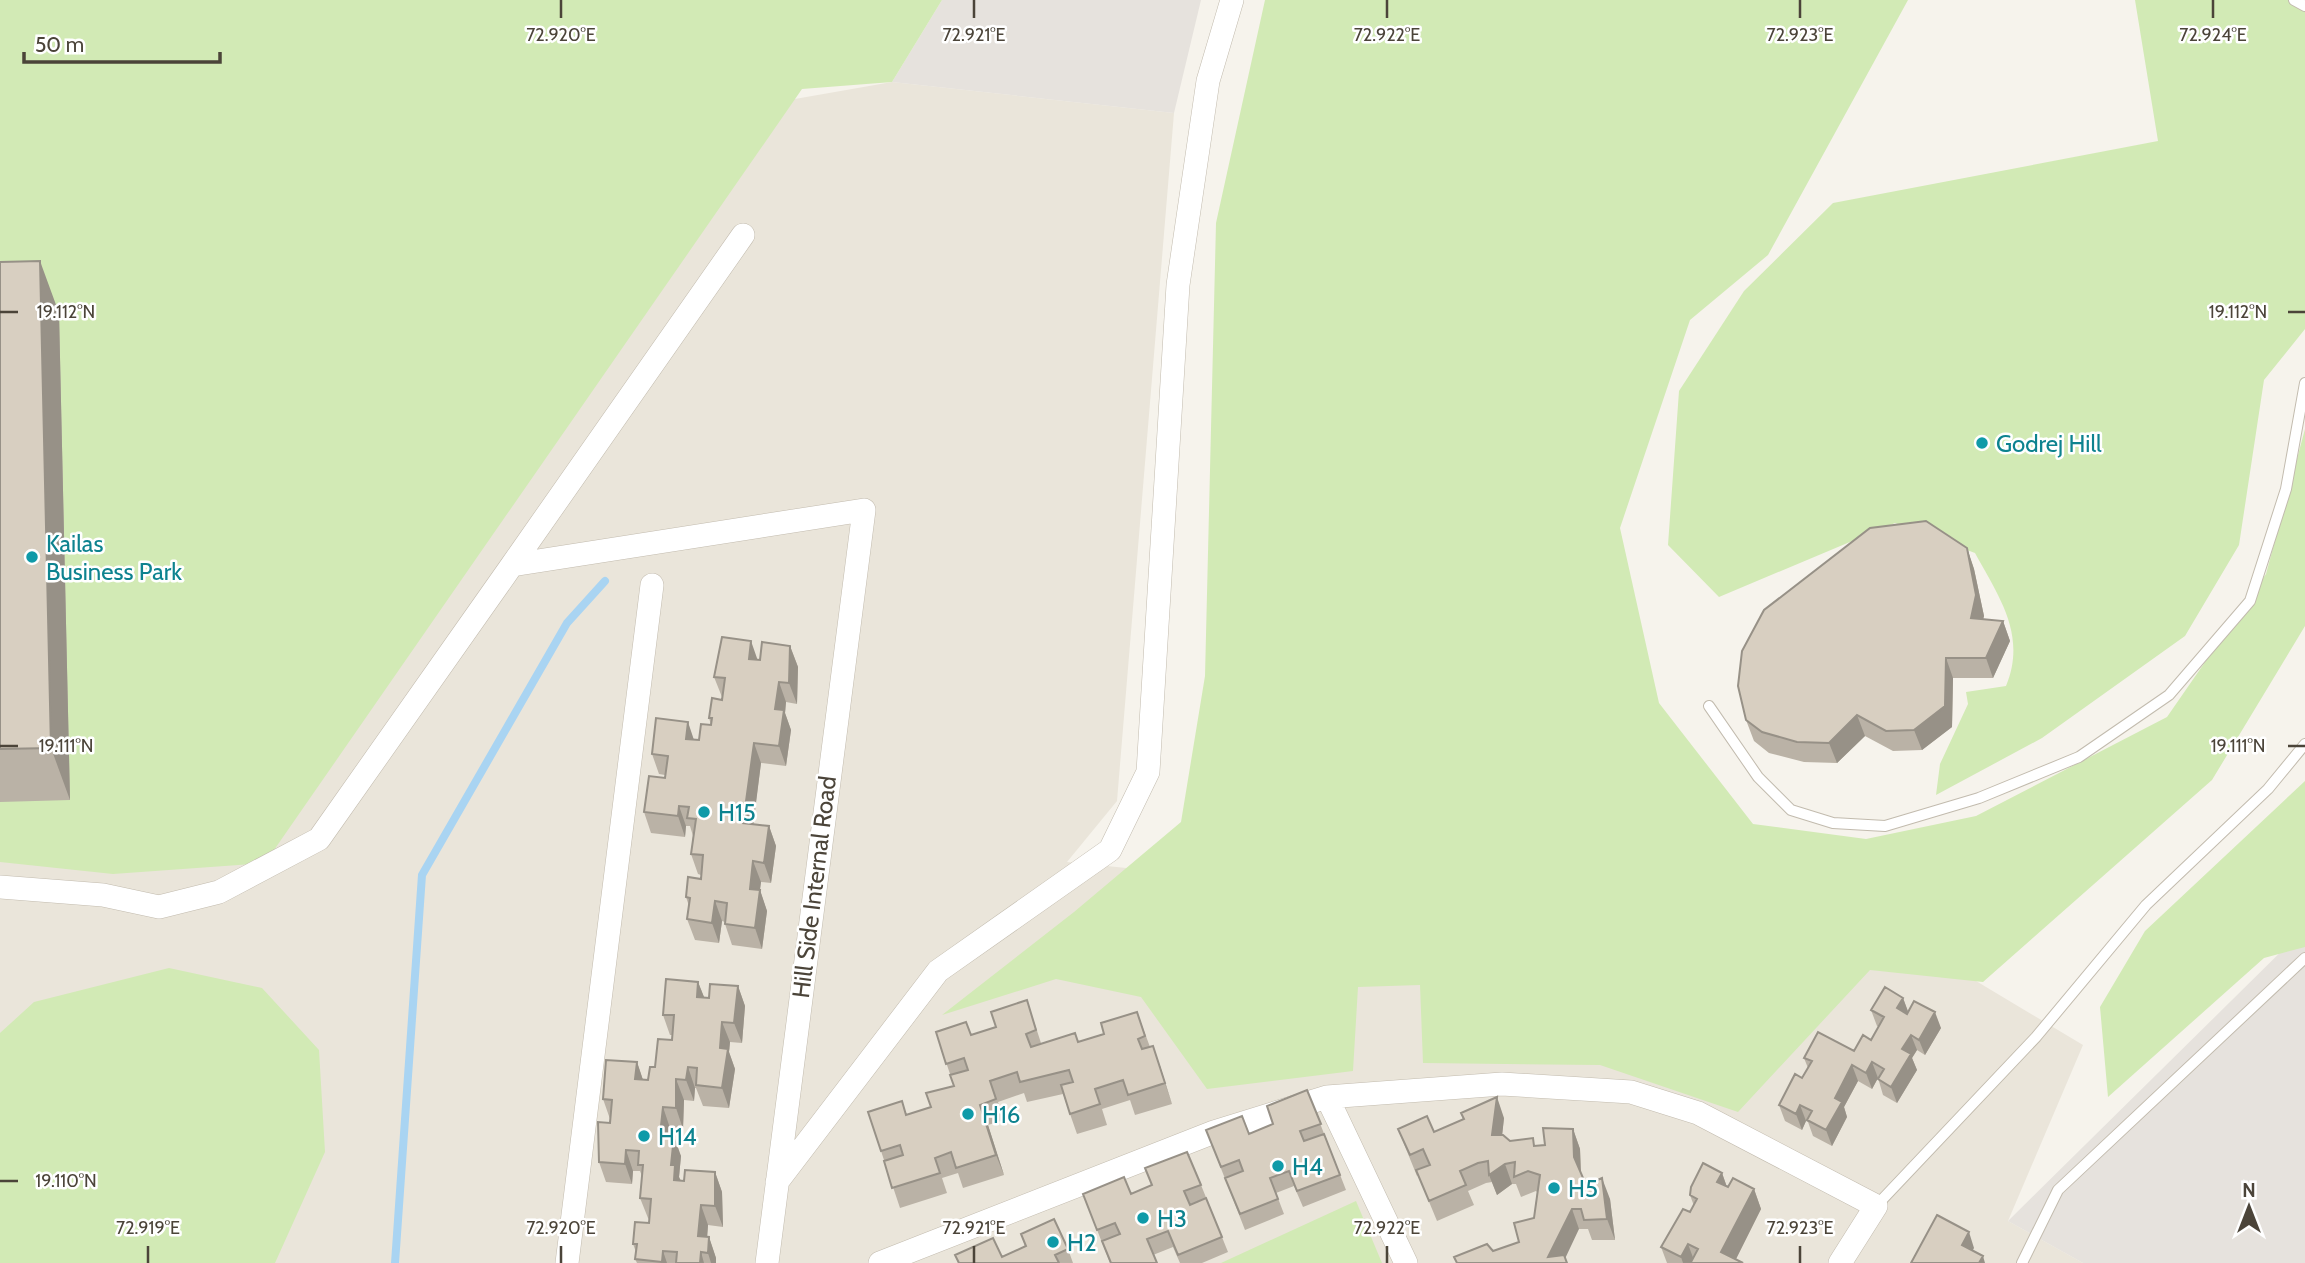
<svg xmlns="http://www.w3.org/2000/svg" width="2305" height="1263" font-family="Cabin,sans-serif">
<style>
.residential{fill:#eae5da}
.industrial{fill:#e6e2dd}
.green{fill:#d2eab5}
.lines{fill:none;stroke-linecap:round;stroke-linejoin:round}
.stream{stroke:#a9d4f2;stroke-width:8}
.service-casing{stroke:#c2bbae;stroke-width:12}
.minor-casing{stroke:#c2bbae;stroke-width:24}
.service{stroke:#fff;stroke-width:10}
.minor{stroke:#fff;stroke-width:23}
.wall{fill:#bab2a6}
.shaded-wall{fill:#979187}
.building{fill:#d8cfc1;stroke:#979187;stroke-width:2}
.ticks{fill:none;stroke:#4b4439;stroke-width:2.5}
.culture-dot{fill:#0f9aa8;stroke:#fff;stroke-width:2.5}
.labels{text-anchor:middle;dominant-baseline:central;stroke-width:5;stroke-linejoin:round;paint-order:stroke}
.culture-label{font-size:24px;fill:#0d838f;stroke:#fff;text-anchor:start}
.street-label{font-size:24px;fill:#4b4439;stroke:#fff}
.ticks-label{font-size:18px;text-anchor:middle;fill:#4b4439;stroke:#fff;stroke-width:5;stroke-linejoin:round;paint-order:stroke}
</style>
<rect width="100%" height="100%" fill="#f6f3ec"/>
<path class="residential" d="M 892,82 L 1174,113 L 1117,801 L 1067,862 L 1921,948 L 2083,1045 L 2008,1221 L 2083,1263 L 0,1263 L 0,818 L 749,107 Z"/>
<path class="industrial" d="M 942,0 L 1201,0 L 1174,113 L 892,82 Z
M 2305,928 L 2305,1263 L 2083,1263 L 2008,1221 Z"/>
<path class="green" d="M 0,0 L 942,0 L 892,82 L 802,89 L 265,863 L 113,874 L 0,862 Z
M 1265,0 L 1908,0 L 1768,255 L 1690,320 L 1620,528 L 1659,703 L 1753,824 L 1866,839 L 1976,816 L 2167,717 L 2266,574 L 2305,429 L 2305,626 L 2212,780 L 1983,982 L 1870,970 L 1738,1112 L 1600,1065 L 1423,1063 L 1420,985 L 1358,987 L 1353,1071 L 1207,1089 L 1141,997 L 1056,979 L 942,1015 L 1074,912 L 1181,822 L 1205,676 L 1216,223 Z
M 2135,0 L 2305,0 L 2305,329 L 2264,380 L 2239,545 L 2185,636 L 2042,738 L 1936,795 L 1940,764 L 1968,704 L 1966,692 L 2006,686 C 2027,635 1999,597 1975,553 L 1895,523 L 1719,597 L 1668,545 L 1679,391 L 1744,291 L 1833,203 L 2158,141 Z
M 2305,781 L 2305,947 L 2264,958 L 2108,1097 L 2100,1007 L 2145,931 Z
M 169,968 L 262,988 L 319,1050 L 325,1152 L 275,1263 L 0,1263 L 0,1033 L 34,1002 Z
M 1356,1201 L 1382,1263 L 1221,1263 Z"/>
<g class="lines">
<path class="stream" d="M 395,1263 L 422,875 L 567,623 L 605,581"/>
<defs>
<path id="service" d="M 2294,0 L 2305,6
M 1709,706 L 1758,777 L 1791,810 L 1833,823 L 1885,826 L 1979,798 L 2079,757 L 2169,695 L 2250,601 L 2286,489 L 2305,383
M 1876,1206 L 2036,1037 L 2146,905 L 2268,789 L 2305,744
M 2022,1263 L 2058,1190 L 2305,958"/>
<path id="minor" d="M 512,565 L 743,235
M 0,887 L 103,895 L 159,907 L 219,892 L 319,839 L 512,565 L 864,510 L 767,1263
M 1327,1097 L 1406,1263
M 777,1182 L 938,971 L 1110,850 L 1148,772 L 1178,285 L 1208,81 L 1232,0
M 567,1263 L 652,585
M 880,1263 L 1214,1132 L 1327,1097 L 1502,1084 L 1631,1092 L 1698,1113 L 1876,1206 L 1840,1263"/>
</defs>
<use href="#service" class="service-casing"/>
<use href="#minor" class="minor-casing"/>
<use href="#service" class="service"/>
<use href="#minor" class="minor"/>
</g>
<path class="wall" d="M 0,262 L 59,313 L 70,800 L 0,802 Z
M 1967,548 L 1974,569 L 1984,616 L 1983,619 L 2003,621 L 2010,641 L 1993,678 L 1953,678 L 1952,727 L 1922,750 L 1893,751 L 1865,736 L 1837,763 L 1804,762 L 1769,753 L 1754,741 L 1746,720 Z
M 790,646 L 798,667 L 797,704 L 786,702 L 785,713 L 791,730 L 786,766 L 761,763 L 753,824 L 769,826 L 776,846 L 771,883 L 761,882 L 760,890 L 767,911 L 762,949 L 732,945 L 725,924 L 725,922 L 722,921 L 719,943 L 695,940 L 687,919 L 689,906 L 686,897 L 701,879 L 701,875 L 698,874 L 691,854 L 693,836 L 690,826 L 686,826 L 685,837 L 651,833 L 644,812 L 665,778 L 665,775 L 659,774 L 652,754 L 694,740 L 699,740 L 711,725 L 709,718 L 722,700 L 723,698 L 722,697 L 714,677 L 758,660 L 760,660 Z
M 698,982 L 704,997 L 709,998 L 738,986 L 745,1006 L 742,1043 L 730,1042 L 729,1052 L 735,1069 L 729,1108 L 703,1106 L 696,1088 L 695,1088 L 694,1101 L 684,1100 L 683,1129 L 670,1128 L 669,1136 L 681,1156 L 679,1177 L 681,1181 L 684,1181 L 715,1172 L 722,1192 L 723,1227 L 708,1225 L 707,1237 L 709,1237 L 716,1258 L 716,1263 L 637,1263 L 635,1259 L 636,1252 L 633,1244 L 649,1223 L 649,1219 L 648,1218 L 640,1198 L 642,1176 L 640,1171 L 633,1171 L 632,1184 L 606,1182 L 599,1162 L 610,1119 L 603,1099 L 637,1062 L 643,1080 L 648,1080 L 672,1040 L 672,1035 L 670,1035 L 663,1015 Z
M 1903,998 L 1908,1012 L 1941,1028 L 1925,1055 L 1917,1050 L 1912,1058 L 1917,1070 L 1897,1103 L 1883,1095 L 1878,1078 L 1872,1089 L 1858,1081 L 1844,1107 L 1847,1117 L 1832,1146 L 1813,1136 L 1808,1122 L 1806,1121 L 1802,1130 L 1785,1121 L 1779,1105 L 1802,1078 L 1808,1068 L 1804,1058 L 1854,1051 L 1871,1040 L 1879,1027 L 1877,1026 L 1871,1010 Z
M 1027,1000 L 1041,1043 L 1078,1042 L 1104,1034 L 1137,1012 L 1150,1047 L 1160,1066 L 1172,1104 L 1135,1115 L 1130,1100 L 1102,1109 L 1107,1125 L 1077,1134 L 1063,1094 L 1027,1102 L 1024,1093 L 998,1102 L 1004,1120 L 988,1125 L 1004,1175 L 963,1188 L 958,1173 L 942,1178 L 947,1193 L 900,1208 L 868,1112 L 907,1115 L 931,1107 L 954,1086 L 936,1032 L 971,1035 L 996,1027 Z
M 1307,1090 L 1346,1190 L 1303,1207 L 1294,1186 L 1276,1193 L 1284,1214 L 1245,1230 L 1206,1130 L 1249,1134 L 1273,1124 Z
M 1461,1113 L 1504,1118 L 1502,1135 L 1510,1141 L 1536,1146 L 1545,1145 L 1573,1129 L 1580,1149 L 1581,1173 L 1586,1185 L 1610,1199 L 1615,1240 L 1592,1240 L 1588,1229 L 1579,1229 L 1493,1251 L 1519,1242 L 1534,1218 L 1537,1192 L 1536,1191 L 1521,1197 L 1516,1184 L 1512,1184 L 1497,1195 L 1492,1182 L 1486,1183 L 1468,1191 L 1474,1205 L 1437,1221 L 1418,1175 L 1417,1176 L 1406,1149 L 1398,1129 L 1434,1132 L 1463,1119 Z
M 1722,1173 L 1727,1187 L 1754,1189 L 1761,1209 L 1736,1259 L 1743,1263 L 1667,1263 L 1661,1247 L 1690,1212 L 1694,1206 L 1690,1195 Z
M 1201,1185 L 1228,1252 L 1202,1263 L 1180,1263 L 1173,1247 L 1153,1255 L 1157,1263 L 1110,1263 L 1083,1194 L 1131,1194 Z
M 1021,1234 L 1068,1249 L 1073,1263 L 958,1263 L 955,1255 L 1002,1257 L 1025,1246 Z"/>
<path class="shaded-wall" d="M 40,261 L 59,313 L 70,800 L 51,748 Z
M 1967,548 L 1974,569 L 1984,616 L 1978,639 L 1971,618 Z
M 2003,621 L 2010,641 L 1993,678 L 1986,658 Z
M 751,641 L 758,661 L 749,659 Z
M 790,646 L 798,667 L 797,704 L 789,683 Z
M 1946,658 L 1953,678 L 1952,727 L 1922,750 L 1914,730 Z
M 779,682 L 786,702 L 785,713 L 791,730 L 786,766 L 779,746 L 775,709 Z
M 1857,715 L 1865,736 L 1837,763 L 1829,743 Z
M 688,722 L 695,743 L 686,739 Z
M 754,743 L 761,763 L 751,843 L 743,823 Z
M 679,806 L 686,826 L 685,837 L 678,816 Z
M 769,826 L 776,846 L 771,883 L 764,863 Z
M 753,861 L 761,882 L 757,910 L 750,889 Z
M 760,890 L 767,911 L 762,949 L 755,928 Z
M 715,901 L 722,921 L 719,943 L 712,923 Z
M 698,982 L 706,1002 L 697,997 Z
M 738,986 L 745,1006 L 742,1043 L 734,1023 Z
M 1903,998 L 1909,1014 L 1903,1024 L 1897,1008 Z
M 1935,1012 L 1941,1028 L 1925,1055 L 1919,1040 Z
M 722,1022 L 730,1042 L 729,1052 L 735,1069 L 729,1108 L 722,1088 L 720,1048 Z
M 1911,1035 L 1917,1050 L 1912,1058 L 1917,1070 L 1897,1103 L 1891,1087 L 1902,1049 Z
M 1153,1046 L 1160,1066 L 1172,1104 L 1165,1083 Z
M 637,1062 L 644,1083 L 635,1079 Z
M 1872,1062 L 1878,1078 L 1872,1089 L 1866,1073 Z
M 1852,1065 L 1858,1081 L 1844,1107 L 1847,1117 L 1832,1146 L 1826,1130 L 1835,1098 Z
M 688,1067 L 695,1088 L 694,1101 L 686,1080 Z
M 676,1079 L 684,1100 L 683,1129 L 676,1108 Z
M 1497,1097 L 1504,1118 L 1500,1155 L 1492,1135 Z
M 980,1105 L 988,1125 L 1004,1175 L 996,1155 Z
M 1800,1105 L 1806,1121 L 1802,1130 L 1796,1114 Z
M 663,1107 L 670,1128 L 668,1155 L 660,1135 Z
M 1573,1129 L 1580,1149 L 1581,1177 L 1574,1157 Z
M 674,1136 L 681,1156 L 679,1177 L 683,1186 L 674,1180 L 671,1165 Z
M 626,1150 L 633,1171 L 632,1184 L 625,1164 Z
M 1505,1164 L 1512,1184 L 1497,1195 L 1489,1175 Z
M 715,1172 L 722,1192 L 723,1227 L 715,1206 Z
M 1722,1173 L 1729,1193 L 1717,1182 Z
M 1602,1178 L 1610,1199 L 1615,1240 L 1607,1219 Z
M 1754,1189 L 1761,1209 L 1734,1263 L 1721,1252 Z
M 701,1205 L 708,1225 L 706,1253 L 698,1236 Z
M 1572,1209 L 1579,1229 L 1563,1263 L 1548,1257 Z
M 1969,1232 L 1974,1248 L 1967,1261 L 1962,1245 Z
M 709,1237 L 716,1258 L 716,1263 L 711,1263 L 708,1253 Z
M 1688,1244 L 1695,1263 L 1683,1263 L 1681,1257 Z
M 663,1251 L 667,1263 L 663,1263 Z
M 701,1252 L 704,1263 L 700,1263 Z
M 1983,1256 L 1985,1263 L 1979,1263 Z"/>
<path class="building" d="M 40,261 L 51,748 L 0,749 L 0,262 Z
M 1926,521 L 1967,548 L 1976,595 L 1971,618 L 2003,621 L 1986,658 L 1946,658 L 1945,706 L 1914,730 L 1886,731 L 1857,715 L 1829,743 L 1797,742 L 1762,732 L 1746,720 L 1738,686 L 1742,651 L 1764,610 L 1870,528 Z
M 722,637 L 751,641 L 749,659 L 760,660 L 762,642 L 790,646 L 789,683 L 779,682 L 775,709 L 784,710 L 779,746 L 754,743 L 743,823 L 769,826 L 764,863 L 753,861 L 750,889 L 760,890 L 755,928 L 725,924 L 727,903 L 715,901 L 712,923 L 687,919 L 690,898 L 686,897 L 688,877 L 701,879 L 703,855 L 691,854 L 696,819 L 687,818 L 689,807 L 679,806 L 678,816 L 644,812 L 649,776 L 665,778 L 668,756 L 652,754 L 656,718 L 688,722 L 686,739 L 699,740 L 701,724 L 711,725 L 712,718 L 709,718 L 712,698 L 722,700 L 725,678 L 714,677 Z
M 666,979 L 698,982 L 697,997 L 709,998 L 710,984 L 738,986 L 734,1023 L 722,1022 L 720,1048 L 728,1049 L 722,1088 L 696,1085 L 697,1068 L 688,1067 L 686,1080 L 676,1079 L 676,1108 L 663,1107 L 660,1135 L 674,1136 L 671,1165 L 675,1165 L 674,1180 L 684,1181 L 685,1170 L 715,1172 L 715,1206 L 701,1205 L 698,1236 L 709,1237 L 708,1253 L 701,1252 L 700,1263 L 676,1263 L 677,1252 L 663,1251 L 662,1262 L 635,1259 L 637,1244 L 633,1244 L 635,1222 L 649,1223 L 651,1199 L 640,1198 L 643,1165 L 638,1165 L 639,1151 L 626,1150 L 625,1164 L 599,1162 L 598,1122 L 610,1123 L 612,1100 L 603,1099 L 606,1060 L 637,1062 L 635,1079 L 648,1080 L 650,1067 L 655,1067 L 658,1039 L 672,1040 L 674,1015 L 663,1015 Z
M 1885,987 L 1903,998 L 1897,1008 L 1907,1014 L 1914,1001 L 1935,1012 L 1919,1040 L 1911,1035 L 1902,1049 L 1911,1054 L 1891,1087 L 1878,1079 L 1884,1069 L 1872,1062 L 1866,1073 L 1852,1065 L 1835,1098 L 1842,1102 L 1826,1130 L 1807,1120 L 1812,1111 L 1800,1105 L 1796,1114 L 1779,1105 L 1795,1074 L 1802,1078 L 1812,1061 L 1804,1058 L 1818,1032 L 1854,1051 L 1863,1035 L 1871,1040 L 1884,1017 L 1871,1010 Z
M 1027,1000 L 1036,1030 L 1026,1034 L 1031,1047 L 1075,1033 L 1078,1042 L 1104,1034 L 1101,1023 L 1137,1012 L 1145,1036 L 1138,1039 L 1142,1049 L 1153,1046 L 1165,1083 L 1128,1095 L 1123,1080 L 1095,1089 L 1100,1104 L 1070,1114 L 1061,1085 L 1073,1082 L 1069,1070 L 1020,1082 L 1017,1072 L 990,1081 L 996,1099 L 980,1105 L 996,1155 L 956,1168 L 951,1152 L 935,1158 L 940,1173 L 892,1188 L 884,1161 L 903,1155 L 900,1145 L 881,1151 L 868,1112 L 902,1101 L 906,1115 L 931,1107 L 926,1093 L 954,1086 L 950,1075 L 968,1070 L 964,1058 L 946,1064 L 936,1032 L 966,1022 L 971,1035 L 996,1027 L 991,1012 Z
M 1307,1090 L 1321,1124 L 1300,1131 L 1304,1141 L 1324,1134 L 1340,1175 L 1297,1191 L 1289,1171 L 1270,1178 L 1278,1199 L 1240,1214 L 1225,1178 L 1243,1171 L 1239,1160 L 1221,1167 L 1206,1130 L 1242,1116 L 1249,1134 L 1273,1124 L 1267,1106 Z
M 1497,1097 L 1492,1135 L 1503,1135 L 1510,1141 L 1533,1138 L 1534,1146 L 1545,1145 L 1543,1128 L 1573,1129 L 1574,1157 L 1586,1185 L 1602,1178 L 1607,1219 L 1584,1220 L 1581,1209 L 1572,1209 L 1548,1257 L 1564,1255 L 1567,1263 L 1457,1263 L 1454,1257 L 1487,1244 L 1493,1251 L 1519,1242 L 1514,1223 L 1534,1218 L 1540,1175 L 1528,1171 L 1514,1177 L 1515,1162 L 1505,1164 L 1489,1175 L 1488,1161 L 1478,1163 L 1460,1171 L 1466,1185 L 1429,1201 L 1416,1170 L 1430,1165 L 1423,1149 L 1410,1155 L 1398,1129 L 1427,1116 L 1434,1132 L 1464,1119 L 1461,1113 Z
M 1187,1152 L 1201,1185 L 1184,1191 L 1190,1205 L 1206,1198 L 1222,1237 L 1178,1255 L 1168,1231 L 1147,1239 L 1157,1263 L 1111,1263 L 1102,1241 L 1120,1234 L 1115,1223 L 1097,1230 L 1083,1194 L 1124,1177 L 1131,1194 L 1152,1185 L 1145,1168 Z
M 1703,1163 L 1722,1173 L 1717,1182 L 1728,1187 L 1733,1178 L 1754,1189 L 1721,1252 L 1743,1263 L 1692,1263 L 1691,1262 L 1698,1249 L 1688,1244 L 1681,1257 L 1661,1247 L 1683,1209 L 1690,1212 L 1697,1199 L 1690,1195 L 1691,1187 Z
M 1937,1215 L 1969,1232 L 1962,1245 L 1983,1256 L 1979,1263 L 1911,1263 Z
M 1054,1219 L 1068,1249 L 1055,1255 L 1059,1263 L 959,1263 L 955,1255 L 993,1238 L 1002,1257 L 1026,1246 L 1021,1234 Z"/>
<path class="ticks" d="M 561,0 L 561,18M 974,0 L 974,18M 1387,0 L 1387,18M 1800,0 L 1800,18M 2213,0 L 2213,18M 0,312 L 18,312M 2288,312 L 2305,312M 0,746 L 18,746M 2288,746 L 2305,746M 0,1181 L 18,1181M 148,1246 L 148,1263M 561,1246 L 561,1263M 974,1246 L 974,1263M 1387,1246 L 1387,1263M 1800,1246 L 1800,1263"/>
<g class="culture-dot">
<circle cx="1982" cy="443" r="7"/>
<circle cx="32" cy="557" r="7"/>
<circle cx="704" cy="812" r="7"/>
<circle cx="968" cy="1114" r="7"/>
<circle cx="644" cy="1136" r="7"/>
<circle cx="1278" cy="1166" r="7"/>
<circle cx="1554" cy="1188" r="7"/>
<circle cx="1143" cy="1218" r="7"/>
<circle cx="1053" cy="1242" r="7"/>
</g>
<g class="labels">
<g class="culture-label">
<text x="1996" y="443">Godrej Hill</text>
<text x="46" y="543">Kailas<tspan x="46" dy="28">Business Park</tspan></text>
<text x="718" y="812">H15</text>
<text x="982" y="1114">H16</text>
<text x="658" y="1136">H14</text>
<text x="1292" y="1166">H4</text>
<text x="1568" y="1188">H5</text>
<text x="1157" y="1218">H3</text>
<text x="1067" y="1242">H2</text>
</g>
<g class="street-label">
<text transform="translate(814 887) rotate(-83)">Hill Side Internal Road</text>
</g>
</g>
<g class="ticks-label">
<text x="561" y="41">72.920°E</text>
<text x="974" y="41">72.921°E</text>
<text x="1387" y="41">72.922°E</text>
<text x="1800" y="41">72.923°E</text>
<text x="2213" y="41">72.924°E</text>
<text x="66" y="318">19.112°N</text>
<text x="2238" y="318">19.112°N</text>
<text x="66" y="752">19.111°N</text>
<text x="2238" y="752">19.111°N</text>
<text x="66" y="1187">19.110°N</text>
<text x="148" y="1234">72.919°E</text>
<text x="561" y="1234">72.920°E</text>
<text x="974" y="1234">72.921°E</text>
<text x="1387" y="1234">72.922°E</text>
<text x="1800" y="1234">72.923°E</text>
</g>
<g transform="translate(2249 1207)" stroke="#ffffff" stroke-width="5" paint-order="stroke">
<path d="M0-5L12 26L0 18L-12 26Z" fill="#4b4439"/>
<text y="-10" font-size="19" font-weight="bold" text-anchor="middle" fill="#4b4439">N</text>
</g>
<path d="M24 52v10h196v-10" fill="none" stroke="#4b4439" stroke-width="3.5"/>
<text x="35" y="52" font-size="21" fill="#4b4439" stroke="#ffffff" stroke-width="5" paint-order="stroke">50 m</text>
</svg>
